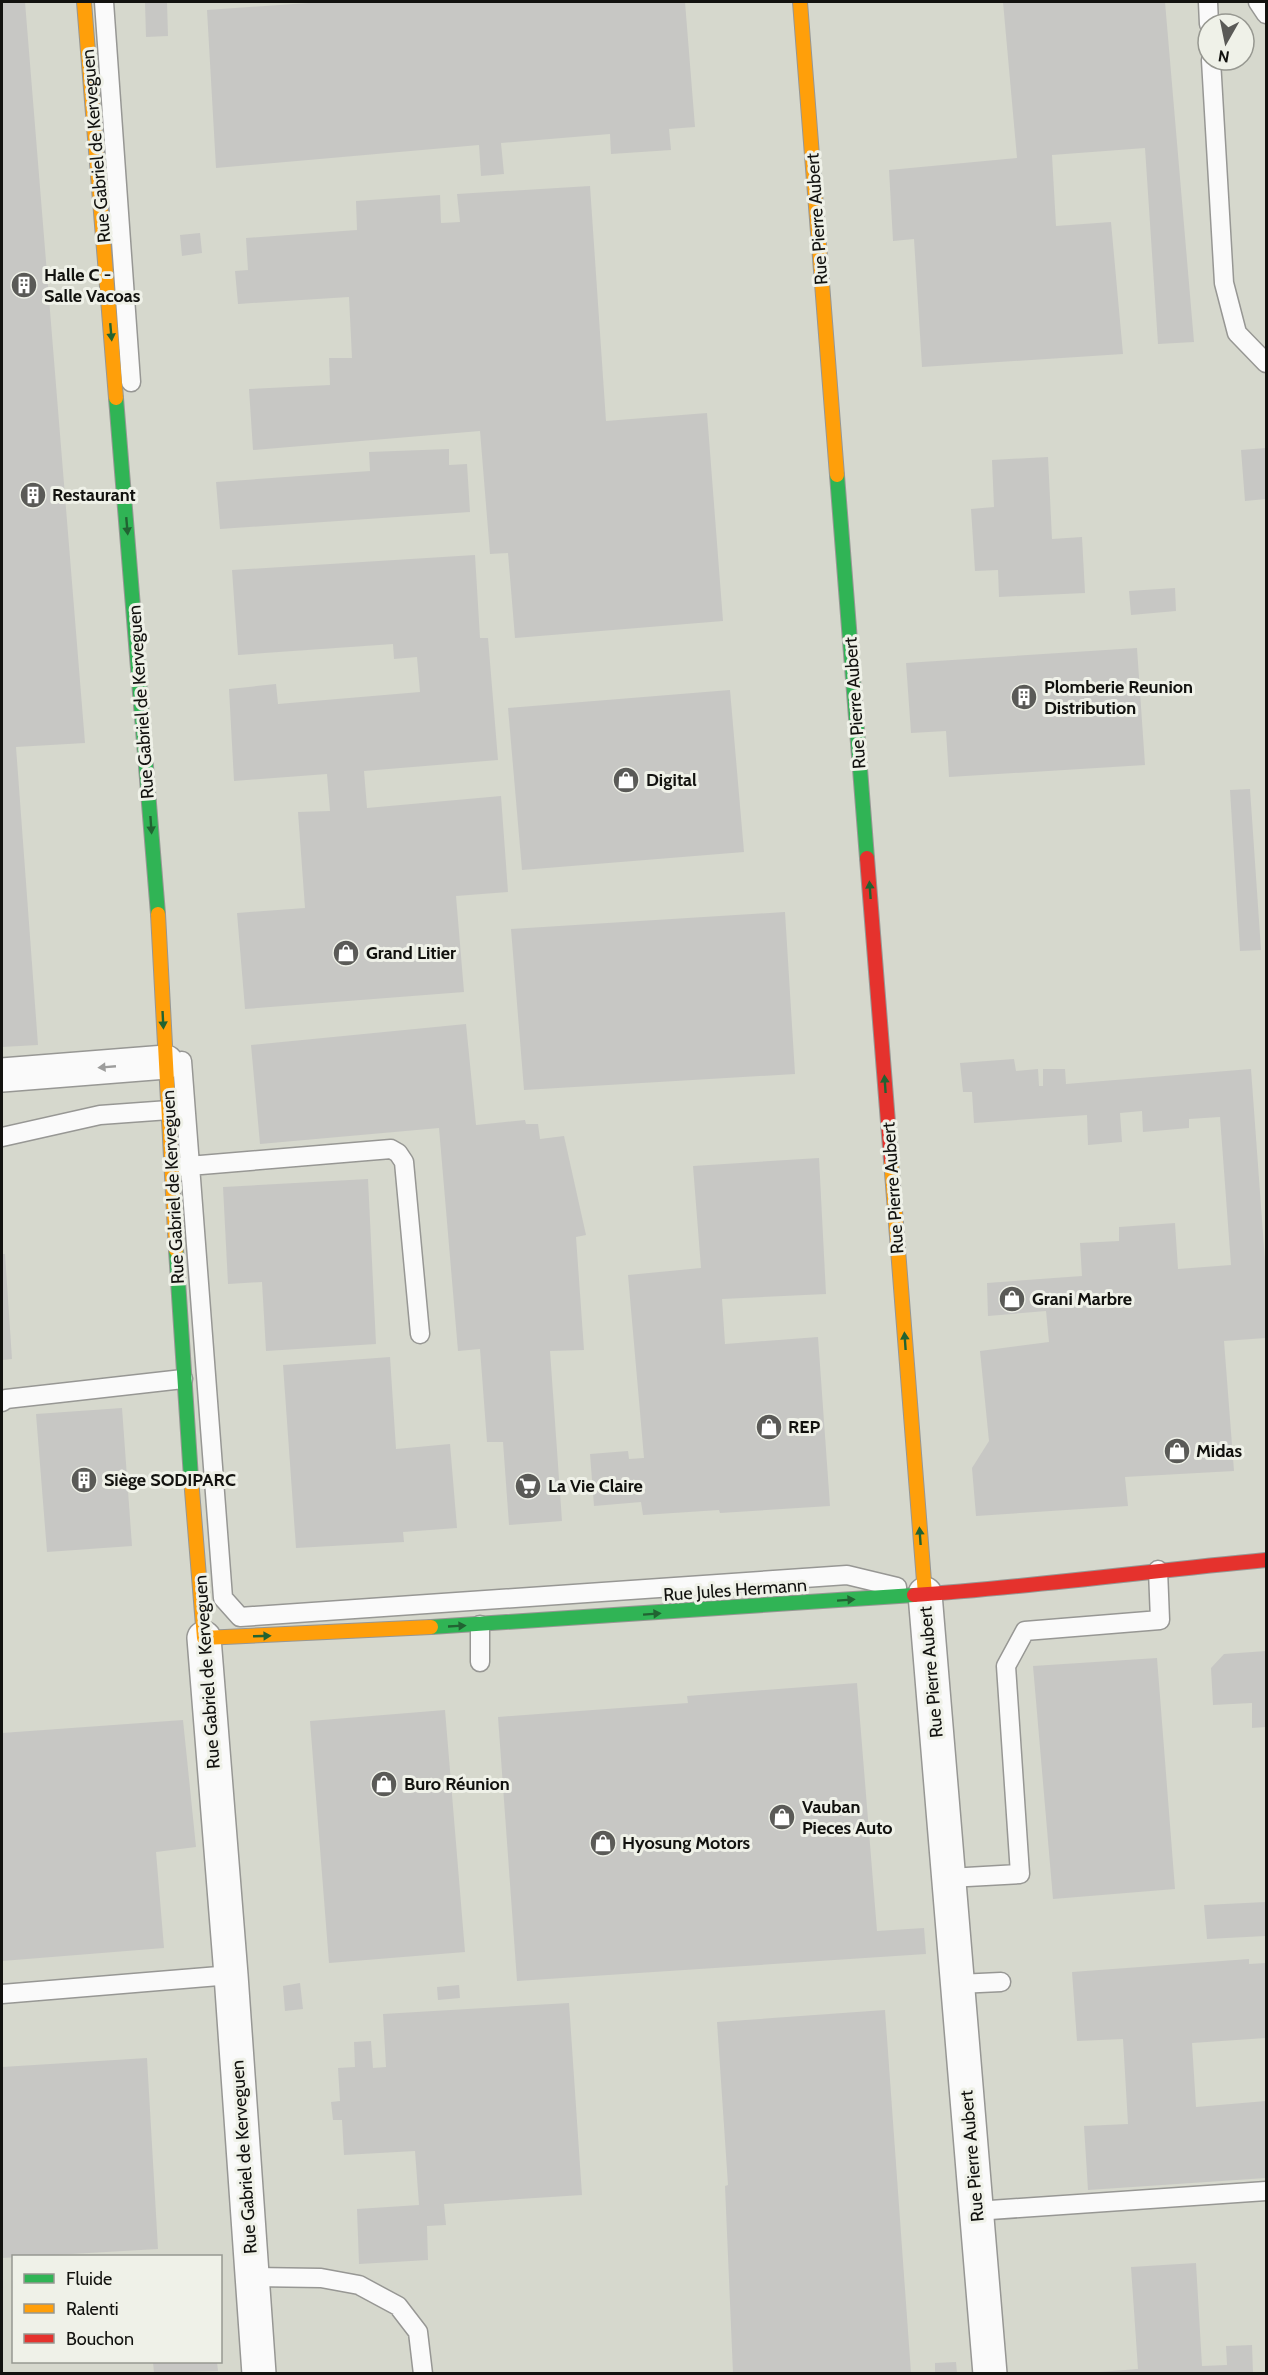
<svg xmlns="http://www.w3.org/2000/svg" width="1268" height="2375" font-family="Cabin,sans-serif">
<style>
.built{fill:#d6d8cd;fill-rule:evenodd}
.building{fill:#c7c7c4}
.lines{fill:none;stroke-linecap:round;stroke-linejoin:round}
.lane-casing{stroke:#979794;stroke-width:21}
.street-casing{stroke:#979794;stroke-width:36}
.fast-casing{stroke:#979794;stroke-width:16}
.slow-casing{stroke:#979794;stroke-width:16}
.jam-casing{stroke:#979794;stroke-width:16}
.lane{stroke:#fafafa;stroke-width:18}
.street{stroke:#fafafa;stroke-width:33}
.fast{stroke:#30b455;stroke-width:14}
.slow{stroke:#ff9f0a;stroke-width:14}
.jam{stroke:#e5322d;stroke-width:14}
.oneway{fill:#216332}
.oneway2{fill:#9d9d9c}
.labels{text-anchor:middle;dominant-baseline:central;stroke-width:6;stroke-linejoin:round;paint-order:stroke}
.street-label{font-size:18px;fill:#12120f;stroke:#eff1e8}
.poi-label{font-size:18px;font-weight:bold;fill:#12120f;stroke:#eff1e8;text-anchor:start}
</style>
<rect width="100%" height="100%" fill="#e1e1dd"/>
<path class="built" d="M 2,2 L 1266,2 L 1266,2373 L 2,2373 ZM 1208,24 L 1244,24 L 1244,60 L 1208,60 ZM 14,2256 L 220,2256 L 220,2362 L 14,2362 Z"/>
<path class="building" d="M 2,2 L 25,2 L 85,743 L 16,747 L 38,1045 L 2,1047 Z
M 145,2 L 167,2 L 168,36 L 146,37 Z
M 323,2 L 685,2 L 695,127 L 669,129 L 671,150 L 611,154 L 610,134 L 501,143 L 504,174 L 481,176 L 479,145 L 216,168 L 207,10 Z
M 1003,2 L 1165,2 L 1194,342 L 1158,344 L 1145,148 L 1052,155 L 1056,226 L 1111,222 L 1123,354 L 922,367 L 914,239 L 893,241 L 889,170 L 1017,158 Z
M 590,186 L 606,421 L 707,413 L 723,621 L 515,638 L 508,553 L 490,554 L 480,431 L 253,450 L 249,389 L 330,385 L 329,358 L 352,358 L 349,297 L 238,304 L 235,271 L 248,270 L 246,238 L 357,230 L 356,201 L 440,195 L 441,223 L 460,222 L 457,194 Z
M 200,233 L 202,253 L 182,256 L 180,235 Z
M 1266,448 L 1266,499 L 1245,501 L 1241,450 Z
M 449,449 L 449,465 L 467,464 L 470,512 L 220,529 L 216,482 L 370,471 L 369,452 Z
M 1048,457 L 1052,539 L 1082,537 L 1085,593 L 999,597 L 998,570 L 975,571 L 971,509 L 994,507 L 992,460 Z
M 475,555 L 480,638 L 488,638 L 498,760 L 364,771 L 367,808 L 501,796 L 508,892 L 456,896 L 464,992 L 245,1009 L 237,913 L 305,908 L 298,812 L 330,811 L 327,774 L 234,781 L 229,689 L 276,684 L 278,704 L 420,692 L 417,657 L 394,659 L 393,644 L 238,655 L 232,570 Z
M 1175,588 L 1176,611 L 1131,615 L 1129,591 Z
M 1137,648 L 1145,765 L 949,777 L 946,731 L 911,733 L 906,663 Z
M 730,690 L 744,852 L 522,870 L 508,708 Z
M 1250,789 L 1261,950 L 1240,951 L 1230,790 Z
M 785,912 L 795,1074 L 524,1090 L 511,929 Z
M 466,1024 L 476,1125 L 525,1120 L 526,1124 L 538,1124 L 540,1139 L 564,1136 L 586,1235 L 576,1237 L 584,1350 L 550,1351 L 562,1521 L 509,1525 L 503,1442 L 487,1442 L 480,1349 L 458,1351 L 439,1128 L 260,1144 L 251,1045 Z
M 1014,1059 L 1016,1071 L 1038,1069 L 1039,1086 L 1043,1086 L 1043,1069 L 1065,1069 L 1066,1084 L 1251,1069 L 1266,1275 L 1266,1338 L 1224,1341 L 1234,1471 L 1125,1477 L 1128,1506 L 976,1516 L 972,1468 L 989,1441 L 980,1351 L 1049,1342 L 1046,1311 L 988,1316 L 987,1283 L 1082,1276 L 1080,1243 L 1119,1241 L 1119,1227 L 1175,1223 L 1178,1269 L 1231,1265 L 1220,1117 L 1189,1119 L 1189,1128 L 1143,1132 L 1142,1111 L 1120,1113 L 1122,1142 L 1088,1145 L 1087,1115 L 974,1123 L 972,1092 L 963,1092 L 960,1063 Z
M 819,1158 L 826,1294 L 722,1299 L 725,1344 L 818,1337 L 830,1506 L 720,1513 L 719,1510 L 643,1515 L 641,1502 L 594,1506 L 590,1454 L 628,1451 L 629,1459 L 644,1458 L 628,1275 L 701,1268 L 693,1166 Z
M 368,1179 L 376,1344 L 266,1351 L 262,1282 L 228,1284 L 223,1187 Z
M 2,1254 L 5,1254 L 12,1359 L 2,1360 Z
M 390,1357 L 396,1449 L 450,1444 L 457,1528 L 403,1532 L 404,1542 L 296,1548 L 283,1365 Z
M 122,1408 L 132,1546 L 47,1552 L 36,1414 Z
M 1266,1651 L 1266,1727 L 1252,1728 L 1252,1703 L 1213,1705 L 1211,1668 L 1224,1654 Z
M 1157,1658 L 1175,1889 L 1053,1899 L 1033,1666 Z
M 857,1683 L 877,1931 L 924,1928 L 926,1954 L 517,1981 L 498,1717 L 688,1703 L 687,1696 Z
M 445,1710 L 465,1952 L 329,1963 L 310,1721 Z
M 183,1720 L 196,1847 L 156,1852 L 164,1948 L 2,1961 L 2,1733 Z
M 1266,1902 L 1266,1936 L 1207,1939 L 1204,1905 Z
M 1249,1959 L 1249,1964 L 1266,1963 L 1266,2038 L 1192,2043 L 1196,2107 L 1266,2101 L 1266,2178 L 1088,2190 L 1084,2126 L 1128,2124 L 1123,2039 L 1077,2041 L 1072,1972 Z
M 300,1983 L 303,2009 L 285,2011 L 283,1986 Z
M 459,1985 L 460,1998 L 438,2000 L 437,1987 Z
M 569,2003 L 582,2195 L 444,2204 L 446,2225 L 427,2226 L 428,2260 L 359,2264 L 357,2209 L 419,2205 L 415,2151 L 344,2155 L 342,2120 L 333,2120 L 331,2102 L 340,2101 L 338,2068 L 355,2067 L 354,2042 L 371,2041 L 373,2068 L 386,2067 L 383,2014 Z
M 885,2010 L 911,2373 L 733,2373 L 725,2186 L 728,2185 L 717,2022 Z
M 147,2058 L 158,2249 L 2,2258 L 2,2067 Z
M 1196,2263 L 1202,2366 L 1227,2365 L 1226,2346 L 1252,2345 L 1253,2373 L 1099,2373 L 1099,2372 L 1138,2369 L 1131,2267 Z
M 153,2362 L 217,2362 L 218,2371 L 154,2373 Z
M 956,2362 L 957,2373 L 935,2373 L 935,2363 Z"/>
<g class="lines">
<defs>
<path id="lane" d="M 104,2 L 131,382
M 1208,2 L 1209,24
M 1258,2 L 1266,14
M 1211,60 L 1224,283 L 1237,333 L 1266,363
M 182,1061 L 223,1598 L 240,1617 L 847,1575 L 897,1587
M 2,1137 L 100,1115 L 169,1110
M 177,1167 L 391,1149 L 398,1153 L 404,1162 L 420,1334
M 2,1402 L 6,1399 L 183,1379
M 480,1662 L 480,1625
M 949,1878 L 1020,1874 L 1006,1666 L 1025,1631 L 1160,1620 L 1158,1570
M 958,1984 L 1001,1982
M 2,1994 L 231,1975
M 976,2211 L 1266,2191
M 253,2277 L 321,2278 L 359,2285 L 398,2306 L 418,2332 L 423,2374"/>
<path id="street" d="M 2,1075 L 166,1062
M 925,1594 L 990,2374
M 204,1638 L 231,1975 L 259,2374"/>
<path id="fast" d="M 116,398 L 158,914
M 837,475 L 867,858
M 176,1250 L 191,1478
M 431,1627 L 914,1595"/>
<path id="slow" d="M 84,2 L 116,398
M 800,2 L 837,475
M 158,914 L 176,1250
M 891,1160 L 925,1594
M 191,1478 L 204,1638 L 431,1627"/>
<path id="jam" d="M 867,858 L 891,1160
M 914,1595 C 1032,1587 1149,1571 1266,1560"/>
</defs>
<use href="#lane" class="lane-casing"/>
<use href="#street" class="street-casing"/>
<use href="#fast" class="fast-casing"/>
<use href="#slow" class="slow-casing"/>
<use href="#jam" class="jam-casing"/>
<use href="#lane" class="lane"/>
<use href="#street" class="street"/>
<use href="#fast" class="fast"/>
<use href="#slow" class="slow"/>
<use href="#jam" class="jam"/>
</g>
<defs><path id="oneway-solid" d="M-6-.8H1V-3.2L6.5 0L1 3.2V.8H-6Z" transform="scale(1.5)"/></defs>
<g class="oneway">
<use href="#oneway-solid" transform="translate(111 332) rotate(85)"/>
<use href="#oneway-solid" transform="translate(127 526) rotate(85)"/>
<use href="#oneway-solid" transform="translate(151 825) rotate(86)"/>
<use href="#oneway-solid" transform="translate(870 890) rotate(-94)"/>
<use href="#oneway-solid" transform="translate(163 1020) rotate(87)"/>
<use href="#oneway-solid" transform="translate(885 1084) rotate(-94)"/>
<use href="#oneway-solid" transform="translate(905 1341) rotate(-94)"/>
<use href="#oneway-solid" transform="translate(920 1536) rotate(-94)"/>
<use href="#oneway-solid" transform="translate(846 1600) rotate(-4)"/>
<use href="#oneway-solid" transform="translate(652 1614) rotate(-4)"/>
<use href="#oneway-solid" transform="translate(457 1626) rotate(-3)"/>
<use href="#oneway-solid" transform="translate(262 1636) rotate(-2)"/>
</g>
<use class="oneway2" href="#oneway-solid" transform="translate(107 1067) rotate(175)"/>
<defs>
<symbol id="building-disc" viewBox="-11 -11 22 22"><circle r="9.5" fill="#5a5a57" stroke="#eff1e8"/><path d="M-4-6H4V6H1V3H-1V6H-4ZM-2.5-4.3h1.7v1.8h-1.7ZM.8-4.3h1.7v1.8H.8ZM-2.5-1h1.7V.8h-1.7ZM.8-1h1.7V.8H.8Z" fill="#fff"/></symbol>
<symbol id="shop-disc" viewBox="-11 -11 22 22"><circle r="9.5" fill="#5a5a57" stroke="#eff1e8"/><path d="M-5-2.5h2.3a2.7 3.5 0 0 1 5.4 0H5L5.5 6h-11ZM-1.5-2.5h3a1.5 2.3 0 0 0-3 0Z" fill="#fff"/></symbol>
<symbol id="supermarket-disc" viewBox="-11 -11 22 22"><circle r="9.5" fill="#5a5a57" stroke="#eff1e8"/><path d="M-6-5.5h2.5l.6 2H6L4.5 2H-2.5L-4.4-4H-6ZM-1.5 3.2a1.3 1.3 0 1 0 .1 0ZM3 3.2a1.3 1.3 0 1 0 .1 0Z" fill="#fff"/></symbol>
</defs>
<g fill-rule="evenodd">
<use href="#building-disc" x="9" y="270" width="30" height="30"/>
<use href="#building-disc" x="18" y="480" width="30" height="30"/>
<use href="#building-disc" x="1009" y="682" width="30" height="30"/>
<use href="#shop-disc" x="611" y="765" width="30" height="30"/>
<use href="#shop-disc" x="331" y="938" width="30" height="30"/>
<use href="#shop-disc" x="997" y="1284" width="30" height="30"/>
<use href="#shop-disc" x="754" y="1412" width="30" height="30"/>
<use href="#shop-disc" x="1162" y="1436" width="30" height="30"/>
<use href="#building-disc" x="69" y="1465" width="30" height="30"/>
<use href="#supermarket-disc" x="513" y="1471" width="30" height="30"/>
<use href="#shop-disc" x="369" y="1769" width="30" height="30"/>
<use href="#shop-disc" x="767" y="1802" width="30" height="30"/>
<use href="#shop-disc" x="588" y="1828" width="30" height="30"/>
</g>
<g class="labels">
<g class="street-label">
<text transform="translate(96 146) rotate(-95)">Rue Gabriel de Kerveguen</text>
<text transform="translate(817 219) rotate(-94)">Rue Pierre Aubert</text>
<text transform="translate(141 702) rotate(-94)">Rue Gabriel de Kerveguen</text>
<text transform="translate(855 703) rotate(-94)">Rue Pierre Aubert</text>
<text transform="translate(173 1187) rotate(-93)">Rue Gabriel de Kerveguen</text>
<text transform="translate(893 1188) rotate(-94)">Rue Pierre Aubert</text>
<text transform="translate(735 1590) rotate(-4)">Rue Jules Hermann</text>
<text transform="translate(207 1672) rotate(-94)">Rue Gabriel de Kerveguen</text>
<text transform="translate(931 1672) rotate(-95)">Rue Pierre Aubert</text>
<text transform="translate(972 2156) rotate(-95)">Rue Pierre Aubert</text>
<text transform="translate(244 2157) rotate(-94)">Rue Gabriel de Kerveguen</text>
</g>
<g class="poi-label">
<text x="44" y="275">Halle C -<tspan x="44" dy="21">Salle Vacoas</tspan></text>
<text x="52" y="495">Restaurant</text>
<text x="1044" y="687">Plomberie Reunion<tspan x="1044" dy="21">Distribution</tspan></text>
<text x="646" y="780">Digital</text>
<text x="366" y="953">Grand Litier</text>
<text x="1032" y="1299">Grani Marbre</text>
<text x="788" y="1427">REP</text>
<text x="1196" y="1451">Midas</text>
<text x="104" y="1480">Siège SODIPARC</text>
<text x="548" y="1486">La Vie Claire</text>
<text x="404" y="1784">Buro Réunion</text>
<text x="802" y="1807">Vauban<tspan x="802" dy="21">Pieces Auto</tspan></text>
<text x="622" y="1843">Hyosung Motors</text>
</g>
</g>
<rect width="1268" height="2375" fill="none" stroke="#12120f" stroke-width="6"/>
<rect x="12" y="2255" width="210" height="108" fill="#eff1e8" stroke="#979891" stroke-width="1.5"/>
<rect x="24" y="2274" width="30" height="9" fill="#30b455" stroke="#979891" stroke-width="1.5"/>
<text x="66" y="2285" font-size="18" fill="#12120f">Fluide</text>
<rect x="24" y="2304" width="30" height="9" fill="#ff9f0a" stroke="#979891" stroke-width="1.5"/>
<text x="66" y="2315" font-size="18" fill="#12120f">Ralenti</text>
<rect x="24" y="2334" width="30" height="9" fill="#e5322d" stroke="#979891" stroke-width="1.5"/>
<text x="66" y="2345" font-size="18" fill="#12120f">Bouchon</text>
<g transform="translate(1226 42) rotate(189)"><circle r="28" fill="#eff1e8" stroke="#979891" stroke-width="1.5"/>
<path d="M0-4.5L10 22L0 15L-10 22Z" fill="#5a5a57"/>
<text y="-9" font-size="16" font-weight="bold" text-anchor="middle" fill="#12120f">N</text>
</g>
</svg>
